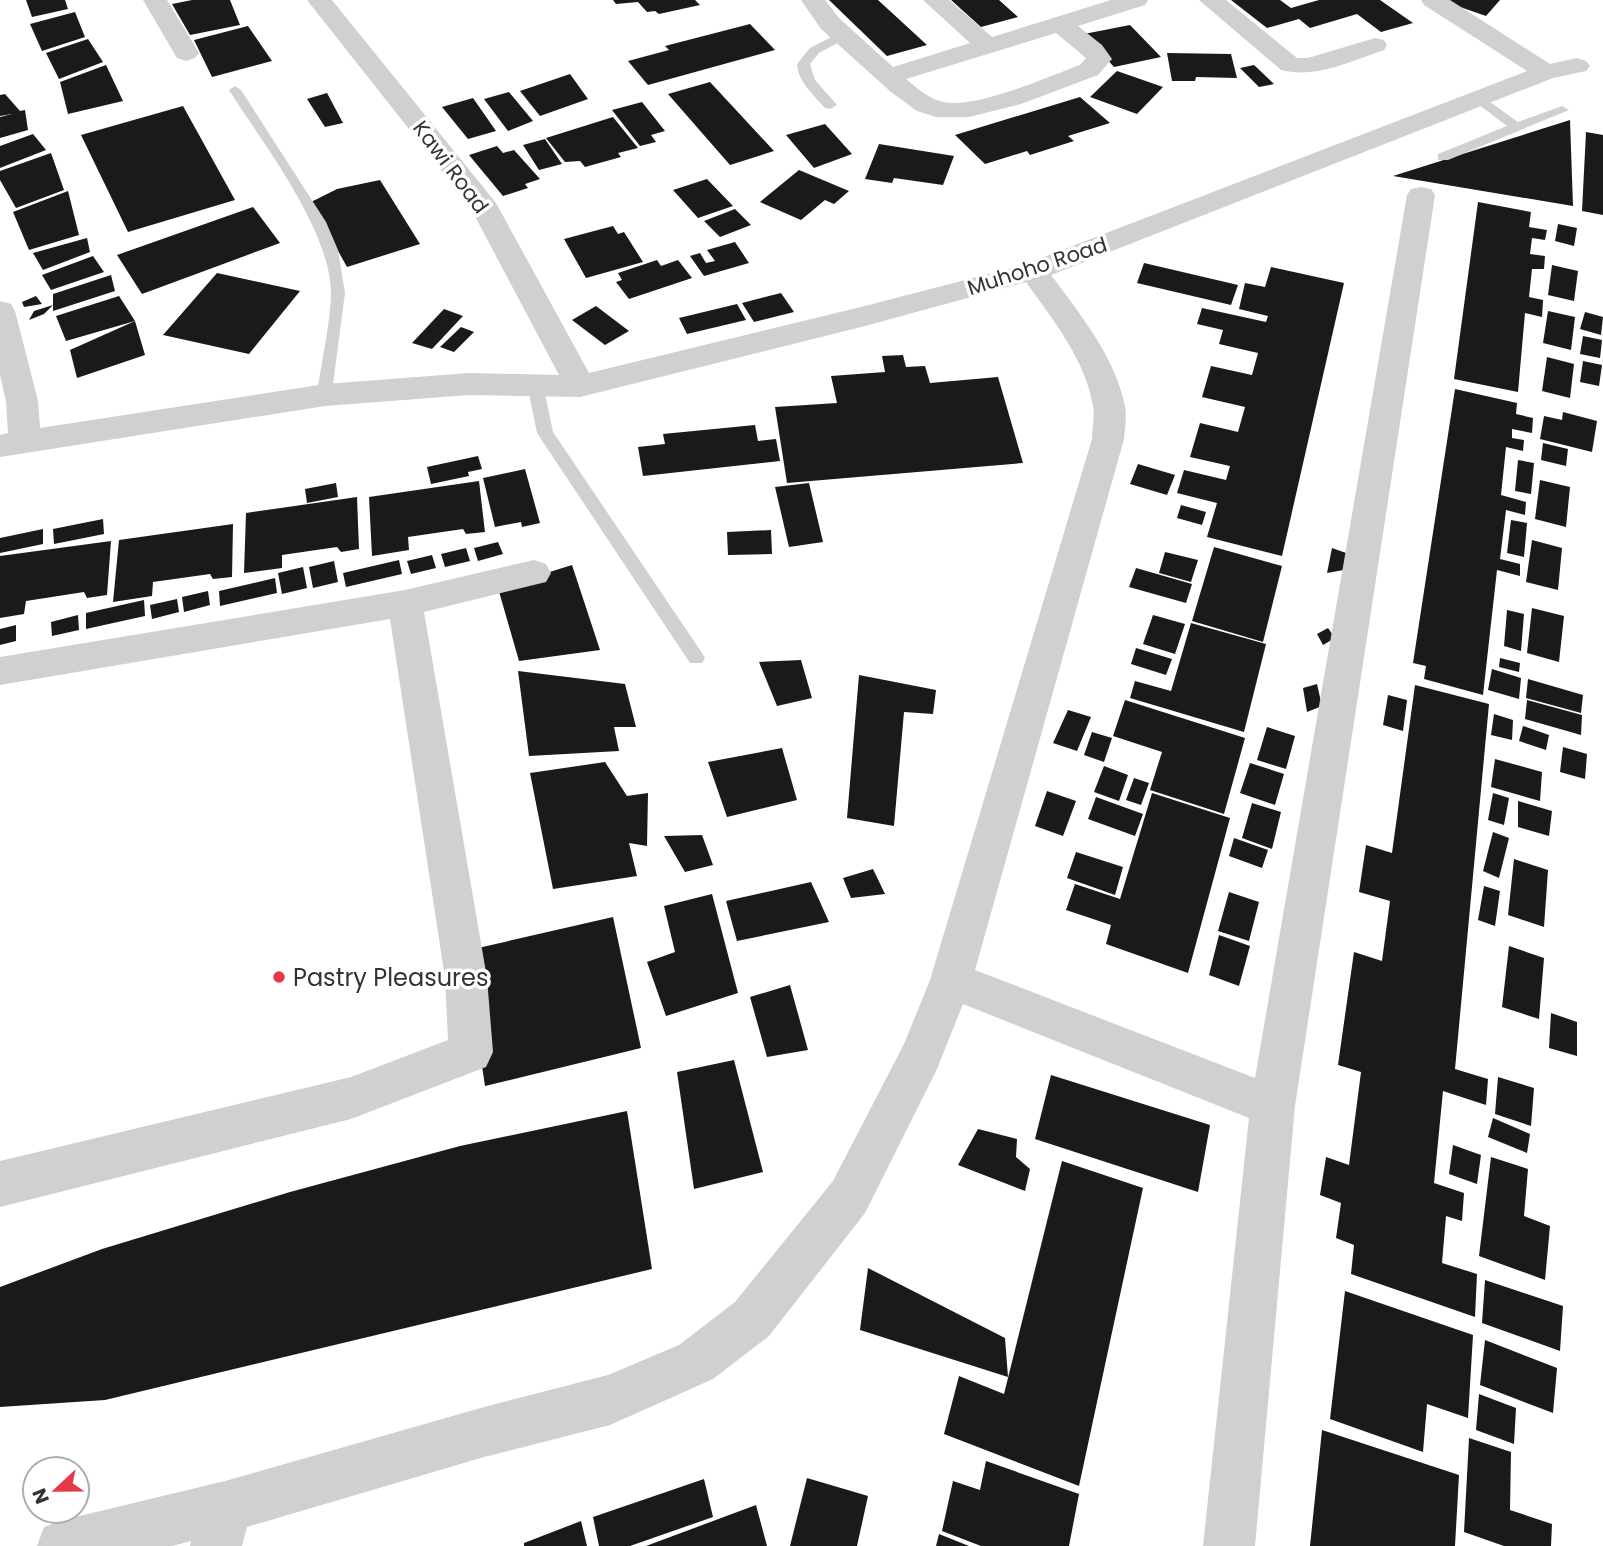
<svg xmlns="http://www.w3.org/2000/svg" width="1603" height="1546" font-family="Poppins,sans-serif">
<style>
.building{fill:#1a1a1a}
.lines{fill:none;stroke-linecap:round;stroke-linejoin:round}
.lane{fill:#d0d0d0;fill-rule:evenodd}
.street{fill:#d0d0d0;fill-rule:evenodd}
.poi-dot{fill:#e63946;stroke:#fff;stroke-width:2.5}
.labels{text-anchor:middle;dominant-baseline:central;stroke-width:7;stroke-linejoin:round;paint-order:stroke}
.far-street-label{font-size:21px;fill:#333;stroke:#fff}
.poi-label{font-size:24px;fill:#333;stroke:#fff;text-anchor:start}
</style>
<rect width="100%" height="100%" fill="#fff"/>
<path class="building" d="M 26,0 L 65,0 L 68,9 L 32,17 Z
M 192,0 L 230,0 L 240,25 L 190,35 L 172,4 Z
M 613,0 L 695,0 L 700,5 L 659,14 L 655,11 L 647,12 L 638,2 L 616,4 Z
M 829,0 L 878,0 L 927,45 L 887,56 Z
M 951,0 L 999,0 L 1018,17 L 981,27 Z
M 1231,0 L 1280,0 L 1291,8 L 1319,0 L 1380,0 L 1413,23 L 1381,32 L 1357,14 L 1310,28 L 1299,19 L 1267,28 Z
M 1440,0 L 1500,0 L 1486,16 Z
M 75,12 L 85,37 L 42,51 L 30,24 Z
M 750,24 L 775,50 L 648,85 L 628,61 L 669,50 L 665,46 Z
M 1130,25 L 1161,57 L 1114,67 L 1084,34 Z
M 248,26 L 272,61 L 212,77 L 194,40 Z
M 88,39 L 103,62 L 59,79 L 46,53 Z
M 1167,53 L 1231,54 L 1237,78 L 1196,77 L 1195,81 L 1172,81 Z
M 106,65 L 123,101 L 68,114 L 60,82 Z
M 1254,65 L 1274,84 L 1259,87 L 1240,68 Z
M 1117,71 L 1163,87 L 1137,114 L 1090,97 Z
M 570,74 L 588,99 L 540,116 L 520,91 Z
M 710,82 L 774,151 L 730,165 L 668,94 Z
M 509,92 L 533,121 L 508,131 L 484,99 Z
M 327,93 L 343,123 L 325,127 L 307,99 Z
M 5,94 L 20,111 L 25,110 L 28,130 L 0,138 L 0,117 L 12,114 L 0,116 L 0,95 Z
M 1080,97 L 1110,123 L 1068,136 L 1074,141 L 1030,155 L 1027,151 L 985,164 L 955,135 Z
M 473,98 L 496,131 L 468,139 L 442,107 Z
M 642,102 L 665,131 L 651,135 L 656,142 L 640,146 L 612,110 Z
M 183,106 L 235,200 L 128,232 L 81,135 Z
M 613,117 L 638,148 L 618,153 L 621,157 L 585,167 L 580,161 L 565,162 L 546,138 Z
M 1570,120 L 1573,206 L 1393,176 Z
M 825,124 L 852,154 L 814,168 L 786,135 Z
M 1586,132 L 1603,135 L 1603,215 L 1582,211 Z
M 33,134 L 46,150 L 0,168 L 0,146 Z
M 545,139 L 562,164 L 539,170 L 523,145 Z
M 879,144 L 954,156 L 943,185 L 894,178 L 892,183 L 865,179 Z
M 497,146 L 503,153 L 514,150 L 540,179 L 525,184 L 528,188 L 503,196 L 469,155 Z
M 51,153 L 64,190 L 16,208 L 0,180 L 0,171 Z
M 799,170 L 849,191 L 834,204 L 825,200 L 801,220 L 760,202 Z
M 707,179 L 733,206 L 698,218 L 673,190 Z
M 380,180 L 420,244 L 347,267 L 311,202 L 337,189 Z
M 68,191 L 79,235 L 29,250 L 13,212 Z
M 1478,202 L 1531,212 L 1529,227 L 1547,230 L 1545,240 L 1532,238 L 1530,254 L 1545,256 L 1544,269 L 1532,269 L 1529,297 L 1543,300 L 1542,317 L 1525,313 L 1518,392 L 1454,379 Z
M 253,207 L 280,243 L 142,294 L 117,255 Z
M 735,209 L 751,225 L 720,237 L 704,221 Z
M 1558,224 L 1577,228 L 1574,246 L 1555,241 Z
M 613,226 L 618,234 L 624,232 L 643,262 L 586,278 L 564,239 Z
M 87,238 L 90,252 L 43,270 L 33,253 Z
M 735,242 L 749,263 L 704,276 L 690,256 L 700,253 L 706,263 L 715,261 L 707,250 Z
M 93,256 L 104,272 L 51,290 L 42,275 Z
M 657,260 L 661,266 L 678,260 L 692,278 L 629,299 L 616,282 L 622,280 L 618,273 Z
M 1144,263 L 1238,285 L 1231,305 L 1137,283 Z
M 1552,265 L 1578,271 L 1574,301 L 1548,295 Z
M 1271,267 L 1344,283 L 1282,556 L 1207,537 L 1217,503 L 1177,493 L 1184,470 L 1226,480 L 1230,466 L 1190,457 L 1200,423 L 1238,432 L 1245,407 L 1202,397 L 1211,366 L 1252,375 L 1258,353 L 1219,344 L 1223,330 L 1197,324 L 1202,308 L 1266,322 L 1268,316 L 1239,309 L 1245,283 L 1265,287 Z
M 217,273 L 300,291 L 249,354 L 163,335 Z
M 111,275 L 115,291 L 53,311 L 53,294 Z
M 781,293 L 794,312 L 754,322 L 742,303 Z
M 36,296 L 42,304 L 24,307 L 22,302 Z
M 119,296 L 135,321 L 66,341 L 56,316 Z
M 737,304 L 746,320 L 687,334 L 679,318 Z
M 53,305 L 44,314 L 29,320 L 34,311 Z
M 596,306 L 629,331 L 605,345 L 572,320 Z
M 444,309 L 463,316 L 432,349 L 412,343 Z
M 1548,311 L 1575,317 L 1571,350 L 1543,343 Z
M 1585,312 L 1603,317 L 1601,335 L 1580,329 Z
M 135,321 L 145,355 L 77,378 L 70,350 Z
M 461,327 L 474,332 L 454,352 L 440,347 Z
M 1583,336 L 1602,340 L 1600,358 L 1580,354 Z
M 903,355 L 906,367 L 925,366 L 930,383 L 998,377 L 1023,463 L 787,483 L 775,407 L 837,403 L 831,376 L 885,372 L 882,356 Z
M 1547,357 L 1574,364 L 1570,398 L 1542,391 Z
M 1583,361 L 1602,365 L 1599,386 L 1580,382 Z
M 1455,389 L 1517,403 L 1516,414 L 1533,418 L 1532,433 L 1512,429 L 1512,438 L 1524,440 L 1523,451 L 1506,447 L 1501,495 L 1526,502 L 1525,515 L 1506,510 L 1500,559 L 1520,564 L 1520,576 L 1497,570 L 1483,695 L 1424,679 L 1426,666 L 1413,663 Z
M 1563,412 L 1597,421 L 1592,452 L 1540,439 L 1544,416 L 1562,420 Z
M 755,425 L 758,441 L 776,439 L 780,461 L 643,476 L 638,447 L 665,444 L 663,434 Z
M 1543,443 L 1568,449 L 1566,466 L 1541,460 Z
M 478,456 L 482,469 L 468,472 L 469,476 L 431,484 L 427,467 Z
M 1518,460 L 1534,463 L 1531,494 L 1515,491 Z
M 1138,464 L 1175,475 L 1167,495 L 1130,484 Z
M 525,469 L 540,523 L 522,527 L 521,522 L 495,527 L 483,478 Z
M 1540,480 L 1570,487 L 1566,527 L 1535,519 Z
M 479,481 L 485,532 L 466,534 L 463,529 L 408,537 L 409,550 L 372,556 L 369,497 Z
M 336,483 L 338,497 L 307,503 L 305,489 Z
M 809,483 L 823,542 L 789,547 L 775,487 Z
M 357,497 L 359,549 L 341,552 L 337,547 L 282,555 L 282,568 L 244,573 L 246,513 Z
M 1181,505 L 1206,512 L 1202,525 L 1177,518 Z
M 103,519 L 104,534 L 54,544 L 53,529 Z
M 1511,520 L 1527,523 L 1524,557 L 1507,553 Z
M 233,524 L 232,577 L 213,579 L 210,574 L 153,582 L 152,596 L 113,602 L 119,540 Z
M 43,529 L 43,544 L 0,553 L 0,538 Z
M 771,530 L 772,554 L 728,555 L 727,532 Z
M 1532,540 L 1562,548 L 1558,590 L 1526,582 Z
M 111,541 L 107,595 L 87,598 L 84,592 L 26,601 L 24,614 L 0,618 L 0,556 Z
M 498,542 L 503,554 L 478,561 L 474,548 Z
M 1214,547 L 1282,566 L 1263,642 L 1192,621 Z
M 466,548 L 470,561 L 445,567 L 441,554 Z
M 1332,548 L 1346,553 L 1349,569 L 1327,573 Z
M 1165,552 L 1198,560 L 1191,582 L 1159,573 Z
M 432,555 L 436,568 L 411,574 L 407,561 Z
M 399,560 L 402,574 L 346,587 L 343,573 Z
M 334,561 L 338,582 L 313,588 L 309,567 Z
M 572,565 L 600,650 L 519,661 L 498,588 Z
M 303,567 L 307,588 L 282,594 L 278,573 Z
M 1136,568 L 1192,584 L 1186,603 L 1129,587 Z
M 275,578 L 277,593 L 220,606 L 219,591 Z
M 208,591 L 210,605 L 184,612 L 182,597 Z
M 177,599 L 179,612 L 152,619 L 150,605 Z
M 144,600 L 145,616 L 86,629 L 86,613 Z
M 1532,608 L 1564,616 L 1559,662 L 1527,653 Z
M 1507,610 L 1524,614 L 1521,651 L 1504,646 Z
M 78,615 L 79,630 L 52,636 L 51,622 Z
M 1153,615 L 1185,624 L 1175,654 L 1143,644 Z
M 1191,623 L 1266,644 L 1244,732 L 1130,698 L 1135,681 L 1171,691 Z
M 16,625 L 16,641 L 0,645 L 0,629 Z
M 1328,628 L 1335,638 L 1323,645 L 1317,634 Z
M 1136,648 L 1172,659 L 1166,675 L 1131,664 Z
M 1500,658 L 1520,663 L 1519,672 L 1499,667 Z
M 801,660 L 812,698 L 777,706 L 759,662 Z
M 1492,669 L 1521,678 L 1519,699 L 1488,690 Z
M 518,671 L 625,684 L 636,727 L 614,727 L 619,751 L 529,756 Z
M 859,675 L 936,690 L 933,714 L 904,712 L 894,826 L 847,818 Z
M 1528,679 L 1583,695 L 1581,713 L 1526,698 Z
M 1317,684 L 1322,706 L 1307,712 L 1303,688 Z
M 1415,685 L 1489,704 L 1455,1069 L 1488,1079 L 1486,1105 L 1443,1091 L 1434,1183 L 1464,1193 L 1462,1221 L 1446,1216 L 1442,1263 L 1477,1274 L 1475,1317 L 1351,1274 L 1354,1245 L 1336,1238 L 1341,1203 L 1320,1195 L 1326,1157 L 1349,1165 L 1361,1072 L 1338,1065 L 1354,952 L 1382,961 L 1390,901 L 1359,892 L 1366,845 L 1392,853 Z
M 1388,695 L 1407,700 L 1403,731 L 1383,725 Z
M 1125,700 L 1245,738 L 1224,814 L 1150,790 L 1162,752 L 1113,736 Z
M 1527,700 L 1582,715 L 1581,735 L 1525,719 Z
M 1068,710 L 1091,717 L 1077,751 L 1053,743 Z
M 1494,714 L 1513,720 L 1512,740 L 1491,735 Z
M 1523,726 L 1549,735 L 1546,750 L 1519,741 Z
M 1267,727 L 1295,736 L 1286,769 L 1257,760 Z
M 1092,732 L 1112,738 L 1104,762 L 1084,755 Z
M 1563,747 L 1587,754 L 1585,779 L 1560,772 Z
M 782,748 L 797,800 L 727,817 L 708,762 Z
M 1495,759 L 1542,772 L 1540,801 L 1491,787 Z
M 605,762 L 627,796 L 648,793 L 647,846 L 629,843 L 637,876 L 553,889 L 530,773 Z
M 1250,763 L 1284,774 L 1275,805 L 1240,793 Z
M 1104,766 L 1128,775 L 1119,801 L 1094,792 Z
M 1134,778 L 1149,783 L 1141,805 L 1126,800 Z
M 1047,791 L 1076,801 L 1063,836 L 1035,826 Z
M 1152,793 L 1230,818 L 1188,973 L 1106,944 L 1111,925 L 1066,910 L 1075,884 L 1120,899 Z
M 1493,793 L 1509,798 L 1504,825 L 1488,820 Z
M 1096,797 L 1143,814 L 1135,836 L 1088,819 Z
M 1518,801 L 1552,811 L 1549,836 L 1518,827 Z
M 1252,803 L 1281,812 L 1272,849 L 1242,838 Z
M 1493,832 L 1509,838 L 1499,878 L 1483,871 Z
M 702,835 L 713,865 L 685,872 L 664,836 Z
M 1234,838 L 1268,850 L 1262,868 L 1229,856 Z
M 1076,852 L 1123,867 L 1115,895 L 1067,878 Z
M 1514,859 L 1548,870 L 1544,927 L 1508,915 Z
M 873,869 L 885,894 L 851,898 L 843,878 Z
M 811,882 L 829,922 L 737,941 L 726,901 Z
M 1484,886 L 1500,891 L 1495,926 L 1478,920 Z
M 1229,892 L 1259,902 L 1249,941 L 1218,931 Z
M 712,894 L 738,993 L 666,1016 L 647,962 L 675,952 L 664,906 Z
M 613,917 L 641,1048 L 485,1086 L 465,951 Z
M 1219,935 L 1250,946 L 1239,986 L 1209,975 Z
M 1509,946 L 1544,958 L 1539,1019 L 1502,1007 Z
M 790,985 L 808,1050 L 767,1057 L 750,997 Z
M 1551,1013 L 1577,1022 L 1577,1056 L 1549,1048 Z
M 734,1060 L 763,1172 L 694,1189 L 677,1072 Z
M 1051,1075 L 1210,1125 L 1198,1192 L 1035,1139 Z
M 1498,1077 L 1534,1088 L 1531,1126 L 1495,1114 Z
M 627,1111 L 652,1269 L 105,1400 L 0,1407 L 0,1287 L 102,1249 L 290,1192 L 460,1146 Z
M 1493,1118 L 1530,1134 L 1527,1153 L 1488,1137 Z
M 978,1129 L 1017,1139 L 1016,1157 L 1030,1169 L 1025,1191 L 958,1165 Z
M 1453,1145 L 1481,1155 L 1477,1184 L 1449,1174 Z
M 1491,1157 L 1528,1169 L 1524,1216 L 1550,1226 L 1545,1280 L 1479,1256 Z
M 1062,1161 L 1143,1188 L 1079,1486 L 944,1434 L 959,1376 L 1004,1394 Z
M 868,1268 L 1005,1338 L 1008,1377 L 860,1330 Z
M 1485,1280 L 1563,1306 L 1560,1351 L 1482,1323 Z
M 1345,1291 L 1473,1335 L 1468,1418 L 1427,1404 L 1423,1452 L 1330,1419 Z
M 1485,1340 L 1557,1368 L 1553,1413 L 1480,1385 Z
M 1479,1394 L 1516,1408 L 1514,1444 L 1476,1430 Z
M 1322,1430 L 1459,1475 L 1455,1546 L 1310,1546 Z
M 1469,1438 L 1511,1452 L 1510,1510 L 1552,1524 L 1551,1546 L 1504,1546 L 1464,1532 Z
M 986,1461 L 1079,1494 L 1069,1546 L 981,1546 L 942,1531 L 953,1481 L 980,1490 Z
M 807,1478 L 868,1496 L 857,1546 L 790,1546 Z
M 704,1479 L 713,1517 L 630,1546 L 599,1546 L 593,1517 Z
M 756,1505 L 767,1546 L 646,1546 Z
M 581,1521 L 587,1546 L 524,1546 L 524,1543 Z
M 939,1534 L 969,1546 L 936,1546 Z"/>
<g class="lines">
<path class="lane" d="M 843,31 L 847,32 L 847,38 L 819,53 L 810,64 L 815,80 L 837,105 L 830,109 L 825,108 C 814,95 798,82 797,64 L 810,48 Z
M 235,86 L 241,90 L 326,222 L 338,250 L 345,293 L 331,399 L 319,399 L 317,395 C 321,362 330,327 331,294 C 331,230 263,144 229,90 Z
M 1479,94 L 1518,122 L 1562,106 L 1569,110 L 1448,160 L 1438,160 L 1438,154 L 1507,126 L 1474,101 L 1473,98 Z
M 535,379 L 543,384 L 553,432 L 702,653 L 705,658 L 702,663 L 690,663 L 537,433 L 527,384 Z"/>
<path class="street" d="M 143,0 L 167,0 L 199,53 L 195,58 L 186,61 L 177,58 Z
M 307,0 L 332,0 L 496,203 L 589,373 L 865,306 L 1023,265 L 1527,71 L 1424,5 L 1421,0 L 1450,0 L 1550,64 L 1577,58 L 1586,61 L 1590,66 L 1586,71 L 1553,78 L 1051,275 C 1080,314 1115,357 1125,406 C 1127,417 1125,428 1124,439 L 975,970 L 1255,1078 L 1407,195 L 1411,189 L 1421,187 L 1431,189 L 1435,195 L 1295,1106 L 1255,1546 L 1203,1546 L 1249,1118 L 963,1004 L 937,1069 L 865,1213 L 769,1336 L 713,1379 L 610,1425 L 484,1457 L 247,1527 L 242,1546 L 190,1546 L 191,1541 L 172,1546 L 37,1546 L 44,1527 L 63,1520 L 225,1481 L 484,1407 L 608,1375 L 679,1345 L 735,1302 L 833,1181 L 904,1044 L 930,980 L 1092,439 C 1092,428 1095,417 1093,406 C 1085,359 1053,320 1026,282 L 865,326 L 580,397 L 469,395 L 325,406 L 0,457 L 0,435 L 8,433 L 6,401 L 0,375 L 0,301 L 11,304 L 15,311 L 38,401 L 40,428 L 325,384 L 469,373 L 559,375 L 469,205 Z
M 801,0 L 825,0 L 839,18 L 893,67 L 970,43 L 923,0 L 949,0 L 992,37 L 1111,0 L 1148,0 L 1145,5 L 1078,26 L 1102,45 L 1112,59 L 1098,75 L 1021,104 L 969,117 L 936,117 L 917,111 L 891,92 L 821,29 ZM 1056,33 L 1086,58 L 1080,65 C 1047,77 977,109 943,102 C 929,99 917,88 906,79 Z
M 1199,0 L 1226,0 L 1297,58 L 1308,58 L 1375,38 L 1384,40 L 1387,45 L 1384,50 C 1351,61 1316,79 1281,70 Z
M 534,560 L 546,564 L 551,573 L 546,582 L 424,612 L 487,978 L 493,1052 L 486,1067 L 351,1119 L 0,1207 L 0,1161 L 351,1077 L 448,1040 L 445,978 L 390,619 L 0,685 L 0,657 L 405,590 Z"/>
</g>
<circle class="poi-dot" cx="279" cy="977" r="7"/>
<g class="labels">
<g class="far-street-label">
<text transform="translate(451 167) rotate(53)">Kawi Road</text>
<text transform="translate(1037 266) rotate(-18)">Muhoho Road</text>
</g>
<g class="poi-label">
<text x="293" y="977">Pastry Pleasures</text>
</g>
</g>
<g transform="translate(56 1490) rotate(248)"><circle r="33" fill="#ffffff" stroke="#adadad" stroke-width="2"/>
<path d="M0-5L12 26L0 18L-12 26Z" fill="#e63946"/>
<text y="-10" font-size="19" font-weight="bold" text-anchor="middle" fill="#333333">N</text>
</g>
</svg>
